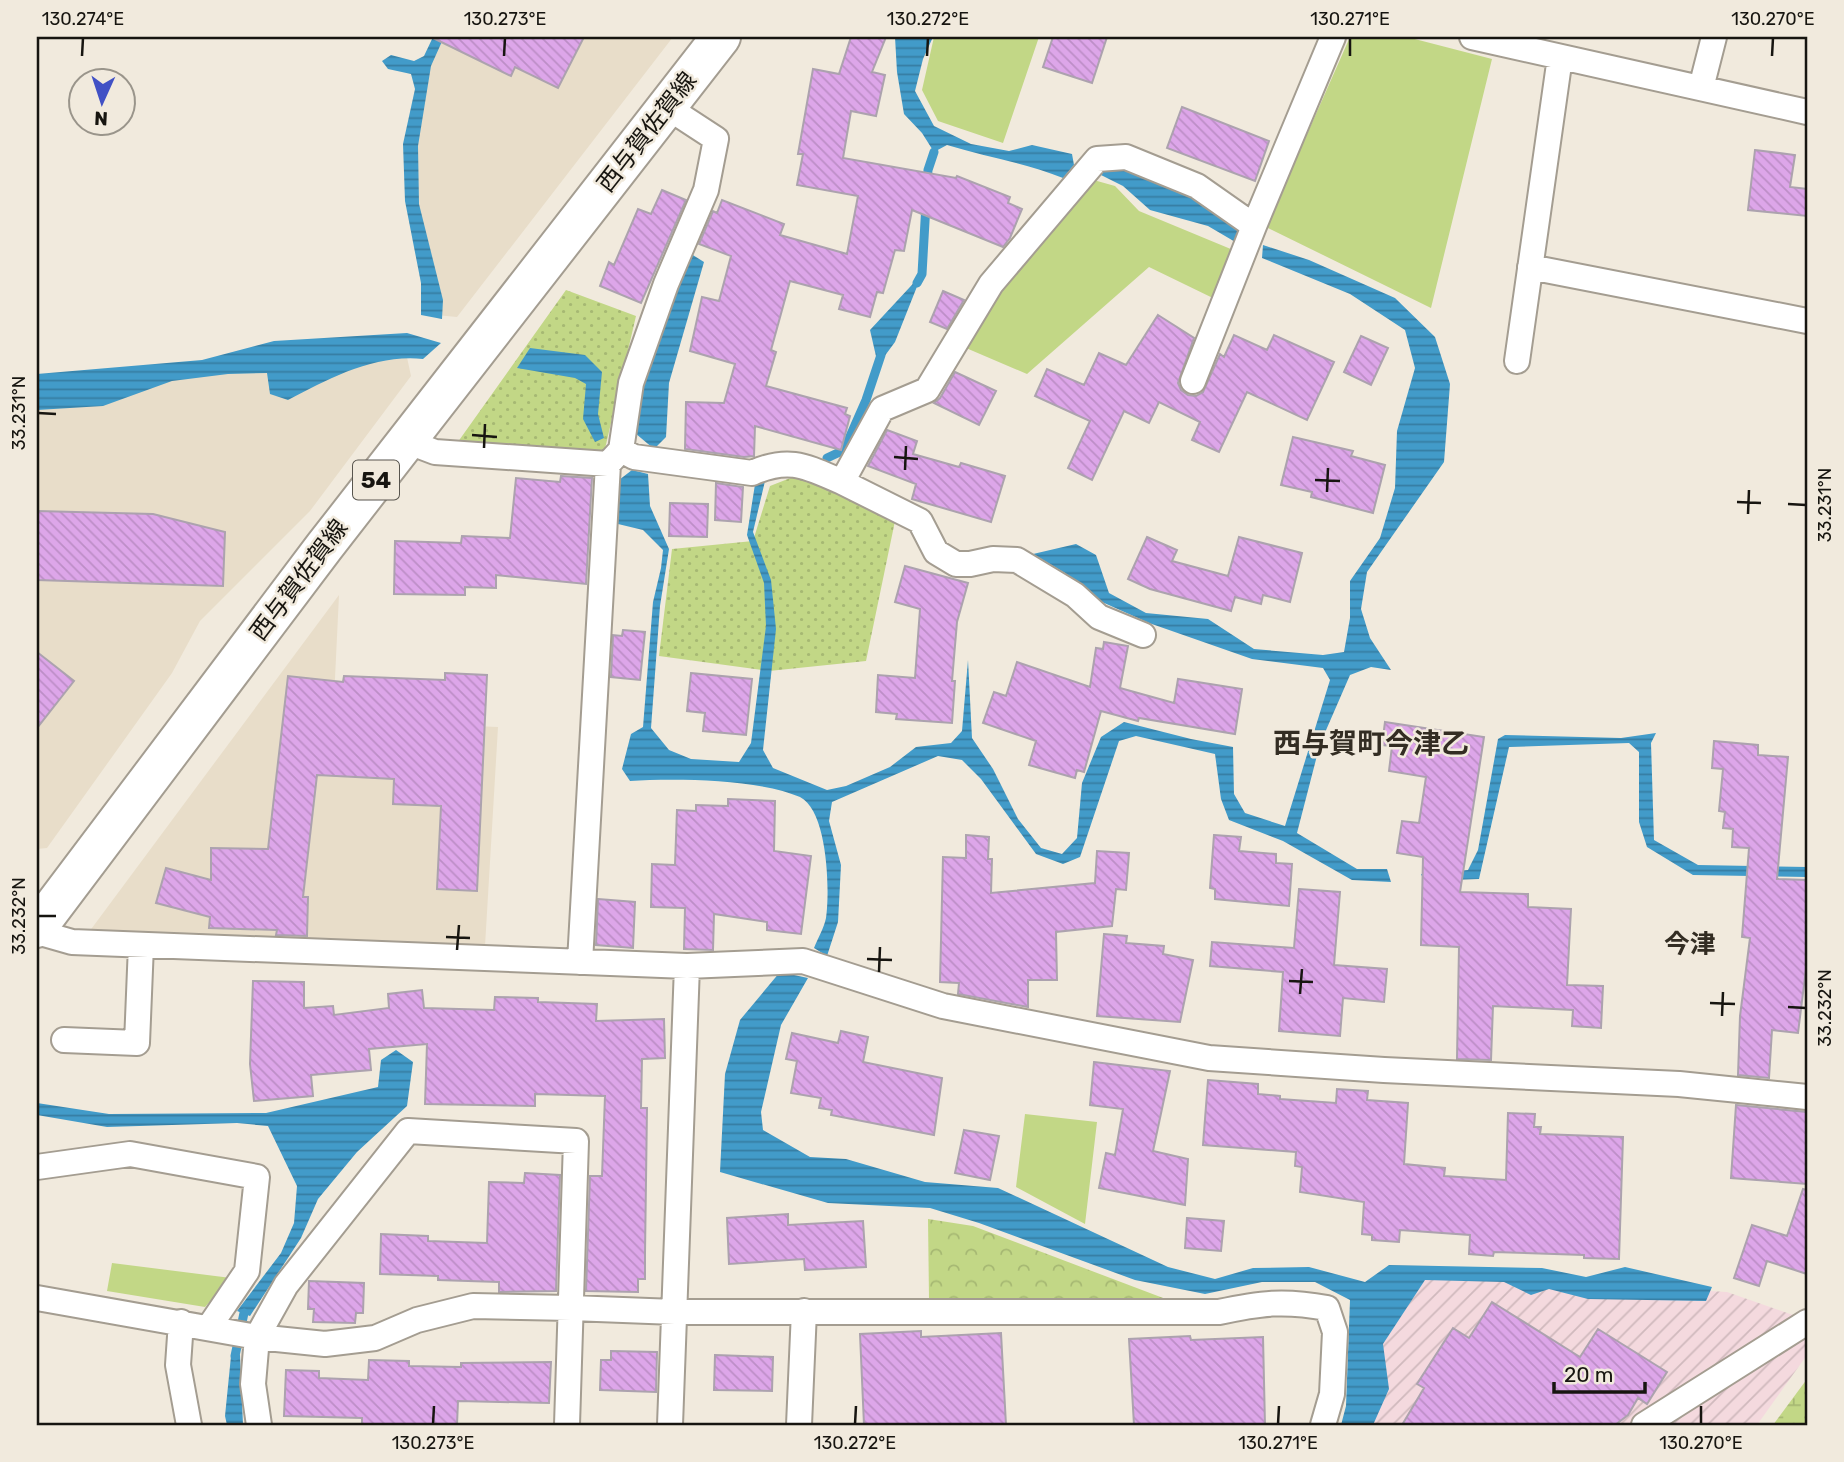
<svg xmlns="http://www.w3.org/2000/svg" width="1844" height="1462" font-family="Rubik,'Noto Sans JP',sans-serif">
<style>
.built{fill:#e8ddc9}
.industrial{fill:url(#industrial-furrows)}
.grass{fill:url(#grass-dots)}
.wetland{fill:url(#wetland-marsh)}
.park{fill:url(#park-crowns)}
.garden{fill:#c2d786}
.water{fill:url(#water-rules)}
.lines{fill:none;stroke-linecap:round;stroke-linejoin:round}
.stream{stroke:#429bc9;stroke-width:9}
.building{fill:url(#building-back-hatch);stroke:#aca2ae;stroke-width:2}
.minor-casing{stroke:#a49d91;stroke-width:28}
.primary-casing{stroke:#a49d91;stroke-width:42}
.minor{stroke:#fff;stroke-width:24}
.primary{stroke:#fff;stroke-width:38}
.ticks{fill:none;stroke:#171510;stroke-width:2.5}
.labels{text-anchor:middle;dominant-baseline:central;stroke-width:5;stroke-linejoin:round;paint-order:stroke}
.shield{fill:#f1eadd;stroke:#58554e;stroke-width:2}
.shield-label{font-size:23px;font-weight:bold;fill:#171510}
.street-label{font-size:24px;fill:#171510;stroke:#f1eadd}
.neighbourhood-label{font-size:26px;font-weight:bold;fill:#332d23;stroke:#f1eadd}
.quarter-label{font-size:28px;font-weight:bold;fill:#332d23;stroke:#f1eadd}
.neatline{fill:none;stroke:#171510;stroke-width:2.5}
.ticks-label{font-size:18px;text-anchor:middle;fill:#171510}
</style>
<defs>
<pattern id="industrial-furrows" width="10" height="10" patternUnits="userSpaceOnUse" patternTransform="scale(1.75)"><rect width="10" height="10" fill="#f4d9de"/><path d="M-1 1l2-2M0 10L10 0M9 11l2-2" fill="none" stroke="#d0b9bd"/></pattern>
<pattern id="grass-dots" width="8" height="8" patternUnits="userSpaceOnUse" patternTransform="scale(1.75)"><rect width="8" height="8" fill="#c2d786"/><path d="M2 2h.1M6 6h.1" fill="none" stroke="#a6b873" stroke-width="1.8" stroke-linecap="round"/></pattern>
<pattern id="wetland-marsh" width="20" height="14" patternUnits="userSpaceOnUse" patternTransform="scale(1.75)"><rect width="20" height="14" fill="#c2d786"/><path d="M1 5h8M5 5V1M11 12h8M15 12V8" fill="none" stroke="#a6b873"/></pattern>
<pattern id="park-crowns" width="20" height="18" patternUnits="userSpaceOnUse" patternTransform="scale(1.75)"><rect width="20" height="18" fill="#c2d786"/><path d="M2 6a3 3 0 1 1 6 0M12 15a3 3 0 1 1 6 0" fill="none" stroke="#a6b873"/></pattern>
<pattern id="water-rules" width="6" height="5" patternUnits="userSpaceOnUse" patternTransform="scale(1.75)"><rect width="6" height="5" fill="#429bc9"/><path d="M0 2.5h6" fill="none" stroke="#367da2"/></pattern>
<pattern id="building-back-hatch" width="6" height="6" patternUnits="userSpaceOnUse" patternTransform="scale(1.75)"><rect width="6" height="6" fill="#dda6e9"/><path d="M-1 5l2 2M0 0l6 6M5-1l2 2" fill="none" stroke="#bd8ec7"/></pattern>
</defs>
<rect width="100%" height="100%" fill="#f1eadd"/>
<path class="built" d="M 437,37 L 673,37 L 457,317 L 436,315 L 413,178 L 425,67 Z
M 405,348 L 411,376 L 310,511 L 200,621 L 172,673 L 47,848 L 37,849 L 37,386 Z
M 339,595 L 333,720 L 498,727 L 485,946 L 89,932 Z"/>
<path class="industrial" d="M 1417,1274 L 1727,1292 L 1807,1320 L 1807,1355 L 1757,1425 L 1349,1425 L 1378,1292 Z"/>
<path class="grass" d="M 566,290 L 636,316 L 604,453 L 455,446 Z
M 798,475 L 895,521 L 866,661 L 769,671 L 659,656 L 672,549 L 753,541 L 770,486 Z"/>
<path class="wetland" d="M 1807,1379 L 1807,1425 L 1773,1425 Z"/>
<path class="park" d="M 928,1219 L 973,1226 L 1179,1304 L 929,1299 Z"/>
<path class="garden" d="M 934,37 L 1039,37 L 1003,143 L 938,121 L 922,90 Z
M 1350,37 L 1407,37 L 1492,59 L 1431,308 L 1266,227 Z
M 1090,179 L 1115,186 L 1139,211 L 1238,252 L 1219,301 L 1149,267 L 1027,374 L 959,345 L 999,280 Z
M 1025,1114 L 1097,1122 L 1085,1224 L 1016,1187 Z
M 112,1263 L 231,1278 L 205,1307 L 107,1291 Z"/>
<path class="water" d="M 433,37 L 444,37 L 431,66 L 418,146 L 419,204 L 443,300 L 442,319 L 421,315 L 421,283 L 405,201 L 403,144 L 415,89 L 411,74 L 388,69 L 382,61 L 391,55 L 414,61 L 424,56 Z
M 895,37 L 933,37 L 923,59 L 915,91 L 934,126 L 971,144 L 1009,151 L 1032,145 L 1072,154 L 1074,165 L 1063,178 C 1026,163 986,157 947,145 L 934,152 L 922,133 L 904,114 L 897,72 Z
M 1109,163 L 1212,203 L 1241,233 L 1237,243 L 1208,226 L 1150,210 L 1123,186 L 1101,175 Z
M 1263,245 L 1309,260 L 1395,298 L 1435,337 L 1450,384 L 1444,462 L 1367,572 L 1361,609 L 1370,638 L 1391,670 L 1371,667 L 1350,675 L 1320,744 L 1297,833 L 1357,869 L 1387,869 L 1391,882 L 1352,880 L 1283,841 L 1229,820 L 1221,799 L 1215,754 L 1136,736 L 1119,741 L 1080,857 L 1063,864 L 1036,854 L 981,779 L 962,760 L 938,756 L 832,802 L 829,821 L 841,865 L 838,922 L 827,956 L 814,948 C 818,938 824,928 826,918 C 830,891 828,811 800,797 C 759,779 675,778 630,781 L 622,769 L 631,734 L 643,727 L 653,602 L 661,568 L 663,550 L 643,530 L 618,524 L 619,480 L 632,470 L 648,474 L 650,506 L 669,549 L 660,606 L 651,728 L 669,750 L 691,759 L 739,762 L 751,743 L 766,626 L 764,583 L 747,535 L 756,478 L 787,475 L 765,481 L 753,532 L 771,580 L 776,629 L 763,750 L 773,768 L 827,790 L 846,786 L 890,767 L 916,747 L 951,743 L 962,731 L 968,660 L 972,738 L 993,769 L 1018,819 L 1041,848 L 1062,854 L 1077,838 L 1082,783 L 1101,737 L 1124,722 L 1191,739 L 1233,747 L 1234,794 L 1245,813 L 1285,826 L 1330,680 L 1323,668 L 1252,659 L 1149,623 L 1102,602 L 1065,573 L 1033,554 L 1076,544 L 1096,555 L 1109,593 L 1146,613 L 1208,619 L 1254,649 L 1323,655 L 1344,652 L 1350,618 L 1350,581 L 1380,538 L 1395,488 L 1397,431 L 1415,368 L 1405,330 L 1350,294 L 1262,258 Z
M 688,252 L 704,262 L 669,383 L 666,437 L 654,449 L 635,433 L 638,392 Z
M 922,274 L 895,342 L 878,365 L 870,330 Z
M 407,333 L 441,343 L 423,359 C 375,354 330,378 288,400 L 270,394 L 267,373 L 228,374 L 172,381 L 103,406 L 37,410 L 37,374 L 202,360 L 274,341 Z
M 530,348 L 585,355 L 602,372 L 598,414 L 604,438 L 595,442 L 583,419 L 586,384 L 575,378 L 517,368 Z
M 1656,733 L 1651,743 L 1654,840 L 1698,865 L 1807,867 L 1807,877 L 1693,875 L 1647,847 L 1639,822 L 1639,752 L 1629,743 L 1509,747 L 1479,879 L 1424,881 L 1421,874 L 1468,870 L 1478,850 L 1498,739 L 1505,735 L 1621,738 Z
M 780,972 L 808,978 L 781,1025 L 761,1112 L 763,1130 L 810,1157 L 846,1159 L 925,1182 L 998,1188 L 1168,1267 L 1215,1279 L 1253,1268 L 1309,1267 L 1365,1282 L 1389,1265 L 1542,1268 L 1586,1277 L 1625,1267 L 1712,1287 L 1706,1301 L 1588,1299 L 1549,1289 L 1531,1295 L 1504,1282 L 1425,1280 L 1383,1344 L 1389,1389 L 1373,1425 L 1341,1425 L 1346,1406 L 1350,1300 L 1315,1282 L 1262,1282 L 1205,1294 L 1135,1280 L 979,1223 L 930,1208 L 828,1203 L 720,1172 L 725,1074 L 740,1020 Z
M 396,1050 L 413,1062 L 407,1106 L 357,1152 L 318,1199 L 301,1238 L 250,1316 L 237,1311 L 281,1253 L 294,1223 L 297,1186 L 268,1126 L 237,1123 L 107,1127 L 37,1115 L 37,1103 L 109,1114 L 266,1113 L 378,1087 L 381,1060 Z
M 240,1355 L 243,1425 L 227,1425 L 225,1416 L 231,1356 Z"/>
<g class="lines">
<path class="stream" d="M 927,183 L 928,170 L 934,152
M 917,283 L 922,274 L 926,204
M 827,458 L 844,450 L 866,400 L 881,355
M 235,1356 L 244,1313"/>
</g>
<path class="building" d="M 431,37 L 584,37 L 558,88 L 515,67 L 511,76 Z
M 851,37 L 886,37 L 872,72 L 885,75 L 876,116 L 851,111 L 843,158 L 956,178 L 957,176 L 1010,197 L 1008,203 L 1022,209 L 1010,238 L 1003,247 L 912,210 L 904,251 L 895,250 L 883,293 L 877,292 L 870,317 L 839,309 L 843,295 L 790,281 L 771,350 L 776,352 L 766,386 L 847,408 L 845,414 L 850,416 L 841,450 L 755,426 L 754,456 L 744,457 L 685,449 L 686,402 L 724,403 L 735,364 L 690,351 L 702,297 L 719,301 L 731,256 L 699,244 L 713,211 L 717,213 L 722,200 L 784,224 L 780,235 L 847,254 L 858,196 L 797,185 L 803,154 L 798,154 L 813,69 L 839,74 Z
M 1053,37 L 1107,37 L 1092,83 L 1043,67 Z
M 1182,107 L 1269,141 L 1255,181 L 1167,148 Z
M 1755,150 L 1795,155 L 1790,187 L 1807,189 L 1807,216 L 1748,210 Z
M 662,190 L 686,200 L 641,303 L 600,286 L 609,262 L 614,265 L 638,209 L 651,214 Z
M 943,291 L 964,300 L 947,329 L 930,322 Z
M 1158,315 L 1194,338 L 1178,383 L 1181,390 L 1188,395 L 1196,396 L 1203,392 L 1220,354 L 1224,357 L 1234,335 L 1267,350 L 1274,335 L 1334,362 L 1307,420 L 1247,392 L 1219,452 L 1192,440 L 1200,422 L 1159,402 L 1149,423 L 1124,411 L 1092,480 L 1068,468 L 1090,421 L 1035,396 L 1047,369 L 1084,385 L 1099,353 L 1126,365 Z
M 1361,336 L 1388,348 L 1371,385 L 1344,372 Z
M 955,372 L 996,391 L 979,425 L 934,403 L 940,398 Z
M 887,430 L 917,441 L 913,454 L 959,467 L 961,463 L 1005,476 L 991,522 L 912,499 L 916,484 L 868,466 Z
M 1293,437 L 1353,451 L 1351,456 L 1385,465 L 1373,513 L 1311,497 L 1312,492 L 1281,485 Z
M 561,476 L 592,478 L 586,584 L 496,575 L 496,588 L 465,587 L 465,595 L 394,594 L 395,541 L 461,543 L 462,536 L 510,538 L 516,478 L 560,482 Z
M 716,483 L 743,487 L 741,522 L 715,520 Z
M 670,503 L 708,504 L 707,537 L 669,536 Z
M 37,511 L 153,514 L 225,532 L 223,586 L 37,580 Z
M 1147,537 L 1177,550 L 1172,561 L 1228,576 L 1239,537 L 1302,553 L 1290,602 L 1263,595 L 1261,604 L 1235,597 L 1231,611 L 1150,589 L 1128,579 Z
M 905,566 L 968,583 L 957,622 L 952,681 L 955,681 L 952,723 L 896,719 L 897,714 L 876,712 L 878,675 L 915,678 L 920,609 L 895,602 Z
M 623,630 L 645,632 L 640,680 L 611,677 L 613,635 L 622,636 Z
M 1104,642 L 1128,646 L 1120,688 L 1174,703 L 1178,679 L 1242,689 L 1235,734 L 1139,718 L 1138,721 L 1101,711 L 1084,772 L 1077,770 L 1075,778 L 1029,765 L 1036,741 L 983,723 L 994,692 L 1006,696 L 1017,662 L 1090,687 L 1096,648 L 1103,649 Z
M 37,652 L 74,681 L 37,728 Z
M 445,673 L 487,675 L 477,891 L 437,889 L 441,806 L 393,804 L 394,779 L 317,775 L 303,897 L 308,897 L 307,936 L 276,935 L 277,930 L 209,928 L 210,917 L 156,903 L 166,868 L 211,880 L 211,848 L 268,849 L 288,676 L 343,682 L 344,676 L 445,680 Z
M 691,673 L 752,679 L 746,735 L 703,731 L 705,713 L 687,711 Z
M 1385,722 L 1484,737 L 1460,892 L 1528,894 L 1528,907 L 1571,909 L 1567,985 L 1603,986 L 1601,1028 L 1572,1026 L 1573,1010 L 1493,1006 L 1491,1060 L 1457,1059 L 1459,947 L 1421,945 L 1423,857 L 1397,853 L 1402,821 L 1419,823 L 1426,777 L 1389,771 L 1392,746 L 1382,745 Z
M 1714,741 L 1758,745 L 1758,755 L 1788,757 L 1777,879 L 1807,880 L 1807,961 L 1798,1033 L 1772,1030 L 1769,1078 L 1738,1075 L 1740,1016 L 1750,938 L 1742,937 L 1749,848 L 1732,847 L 1733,829 L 1723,828 L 1725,812 L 1719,811 L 1723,769 L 1712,768 Z
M 728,799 L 775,801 L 774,851 L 811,856 L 801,934 L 767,930 L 767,922 L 714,914 L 713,950 L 684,949 L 685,908 L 651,907 L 652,864 L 675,865 L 677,810 L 696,811 L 696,805 L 728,806 Z
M 966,835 L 989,837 L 988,859 L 992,859 L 991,893 L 1095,883 L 1097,851 L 1129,853 L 1126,890 L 1116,889 L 1112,926 L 1056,932 L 1057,980 L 1028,980 L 1028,1007 L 958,994 L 959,983 L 940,982 L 943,857 L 966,858 Z
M 1214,835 L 1241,837 L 1239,851 L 1276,854 L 1276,863 L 1292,864 L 1289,906 L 1215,899 L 1215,889 L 1210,888 Z
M 1299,889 L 1340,892 L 1334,965 L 1387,969 L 1384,1002 L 1343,998 L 1340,1036 L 1279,1031 L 1283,972 L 1210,966 L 1212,942 L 1294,948 Z
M 598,899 L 635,902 L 633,948 L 596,945 Z
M 1104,934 L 1127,936 L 1126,943 L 1164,946 L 1163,954 L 1193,960 L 1180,1022 L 1097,1016 Z
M 253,981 L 304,982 L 304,1008 L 333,1006 L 334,1015 L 389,1008 L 388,994 L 422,990 L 424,1008 L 494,1010 L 495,997 L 538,998 L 538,1002 L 597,1004 L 596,1021 L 664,1019 L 665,1058 L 642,1059 L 641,1108 L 647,1108 L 645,1253 L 645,1279 L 638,1279 L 638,1292 L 586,1291 L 590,1176 L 602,1176 L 605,1096 L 535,1094 L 535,1106 L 425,1104 L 427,1044 L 369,1049 L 371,1070 L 311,1075 L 313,1096 L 254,1101 L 250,1064 Z
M 841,1031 L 868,1037 L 863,1062 L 942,1078 L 934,1135 L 831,1115 L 832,1110 L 819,1108 L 821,1098 L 791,1093 L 797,1061 L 786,1059 L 792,1033 L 838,1043 Z
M 1094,1062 L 1170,1071 L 1153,1151 L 1188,1159 L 1185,1205 L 1099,1188 L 1106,1153 L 1115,1155 L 1123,1109 L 1090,1105 Z
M 1208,1080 L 1258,1084 L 1258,1094 L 1280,1096 L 1280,1099 L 1336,1103 L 1337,1089 L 1368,1091 L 1367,1100 L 1408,1103 L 1404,1164 L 1445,1168 L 1444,1176 L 1506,1180 L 1508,1113 L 1535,1114 L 1534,1127 L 1541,1127 L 1540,1134 L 1623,1137 L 1619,1259 L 1584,1258 L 1584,1255 L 1494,1252 L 1493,1256 L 1469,1254 L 1470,1235 L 1400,1230 L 1399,1242 L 1372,1240 L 1372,1235 L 1362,1234 L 1364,1202 L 1300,1192 L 1302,1167 L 1295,1166 L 1296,1152 L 1203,1145 Z
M 1736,1105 L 1807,1112 L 1807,1184 L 1731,1178 Z
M 964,1130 L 999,1136 L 990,1180 L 955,1173 Z
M 525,1173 L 560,1175 L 556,1291 L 499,1292 L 499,1282 L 438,1280 L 438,1276 L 380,1274 L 381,1234 L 428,1236 L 428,1241 L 487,1243 L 489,1182 L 524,1183 Z
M 1803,1189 L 1807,1190 L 1807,1274 L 1767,1261 L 1759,1286 L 1734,1278 L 1752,1225 L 1787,1236 Z
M 788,1214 L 788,1225 L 863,1221 L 866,1267 L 805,1270 L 804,1259 L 729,1264 L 727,1218 Z
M 1187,1218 L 1224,1221 L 1221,1251 L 1185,1248 Z
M 309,1281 L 364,1283 L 363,1313 L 356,1313 L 355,1323 L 313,1322 L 314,1309 L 308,1309 Z
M 1492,1302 L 1580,1357 L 1598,1329 L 1667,1372 L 1647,1404 L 1638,1398 L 1628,1415 L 1615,1425 L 1402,1425 L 1424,1388 L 1417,1384 L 1453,1328 L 1469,1338 Z
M 921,1331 L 921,1337 L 1001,1333 L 1006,1425 L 864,1425 L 860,1334 Z
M 1190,1336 L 1191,1340 L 1263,1337 L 1265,1425 L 1134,1425 L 1129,1339 Z
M 611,1351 L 657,1352 L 656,1392 L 600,1390 L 601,1360 L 611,1360 Z
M 715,1355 L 773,1357 L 772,1391 L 714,1390 Z
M 369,1360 L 409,1361 L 409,1366 L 461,1367 L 461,1363 L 551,1362 L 549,1403 L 458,1401 L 457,1425 L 362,1425 L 362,1418 L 284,1416 L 286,1370 L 319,1371 L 319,1378 L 368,1380 Z"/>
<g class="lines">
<defs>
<path id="minor" d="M 1472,37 L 1807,112
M 1701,88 L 1714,37
M 1530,267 L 1807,321
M 1517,361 L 1560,57
M 1193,381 L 1254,226
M 406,441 L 435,452 L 608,464
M 621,450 L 634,457 L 752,473 C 790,456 807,467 842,482 L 882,409 L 927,390 L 991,284 L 1097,159 L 1126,157 L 1197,186 L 1254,226 L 1333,37
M 842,482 L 920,521 L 936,552 L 956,564 L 970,564 L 993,559 L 1017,560 L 1075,595 L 1099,617 L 1143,635
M 37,932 L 72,942 L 687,966 L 803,961 L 943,1006 L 1209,1058 L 1384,1070 L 1679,1084 L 1807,1097
M 580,962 L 608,464 L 621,450 L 631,383 L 666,284 L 706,190 L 716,139 L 667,107
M 64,1040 L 137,1043 L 141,945
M 37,1167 L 130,1154 L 257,1177 L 247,1271 L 209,1327
M 37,1298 L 257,1337 L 325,1344 L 375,1338 L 417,1320 L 473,1306 L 571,1308 L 675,1312 L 1219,1312 C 1260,1303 1284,1300 1327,1308 L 1335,1332 L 1332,1394 L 1323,1425
M 181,1322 L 178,1365 L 189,1425
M 259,1425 L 253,1384 L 257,1337 L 286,1285 L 408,1131 L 576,1141 L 567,1425
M 670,1425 L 687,966
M 799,1425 L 804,1311
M 1644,1425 L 1807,1322"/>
<path id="primary" d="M 37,928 L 324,547 L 721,37"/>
</defs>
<use href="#minor" class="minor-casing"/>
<use href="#primary" class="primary-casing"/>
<use href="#minor" class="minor"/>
<use href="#primary" class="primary"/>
</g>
<path class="ticks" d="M 82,56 L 83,38M 504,56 L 505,38M 927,56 L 928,38M 1350,56 L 1350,38M 1772,56 L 1773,38M 38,413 L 56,414M 472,435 L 497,437M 484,448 L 485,424M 894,457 L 918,459M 905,470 L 906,446M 1315,480 L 1340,481M 1327,492 L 1328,468M 1737,502 L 1761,503M 1788,504 L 1806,505M 1748,514 L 1749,490M 38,916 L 56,916M 446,937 L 470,938M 457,950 L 459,925M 867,959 L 892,960M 879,972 L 880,947M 1289,981 L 1313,982M 1300,994 L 1302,969M 1710,1003 L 1735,1004M 1788,1007 L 1806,1008M 1722,1016 L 1723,992M 433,1424 L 434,1406M 855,1424 L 856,1406M 1278,1424 L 1279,1406M 1701,1424 L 1701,1406"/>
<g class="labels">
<rect class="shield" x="353" y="460.5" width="46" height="39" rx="5"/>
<g class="shield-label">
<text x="376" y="480">54</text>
</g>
<g class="street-label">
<text transform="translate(647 132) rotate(-52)">西与賀佐賀線</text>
<text transform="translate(299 580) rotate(-53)">西与賀佐賀線</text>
</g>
<g class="neighbourhood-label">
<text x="1690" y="944">今津</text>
</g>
<g class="quarter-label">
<text x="1371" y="743">西与賀町今津乙</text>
</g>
</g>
<rect width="1844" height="1462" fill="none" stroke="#f1eadd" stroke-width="77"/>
<g transform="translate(102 102) rotate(183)"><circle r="33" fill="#f1eadd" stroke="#9a958b" stroke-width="2"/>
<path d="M0-5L12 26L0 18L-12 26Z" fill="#4151c5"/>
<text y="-10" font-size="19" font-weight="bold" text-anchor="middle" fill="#171510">N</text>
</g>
<path d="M1554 1382v10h91v-10" fill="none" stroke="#171510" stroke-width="3.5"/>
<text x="1564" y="1382" font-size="21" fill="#171510" stroke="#f1eadd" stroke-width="5" paint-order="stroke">20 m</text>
<rect x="38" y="38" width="1768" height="1386" class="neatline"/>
<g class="ticks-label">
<text x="83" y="25">130.274°E</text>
<text x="505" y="25">130.273°E</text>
<text x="928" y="25">130.272°E</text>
<text x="1350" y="25">130.271°E</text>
<text x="1773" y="25">130.270°E</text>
<text transform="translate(19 413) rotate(-90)" y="6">33.231°N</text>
<text transform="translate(1825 505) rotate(-90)" y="6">33.231°N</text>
<text transform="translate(19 916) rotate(-90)" y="6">33.232°N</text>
<text transform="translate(1825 1008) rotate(-90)" y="6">33.232°N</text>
<text x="433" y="1449">130.273°E</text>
<text x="855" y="1449">130.272°E</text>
<text x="1278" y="1449">130.271°E</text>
<text x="1701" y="1449">130.270°E</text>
</g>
</svg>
